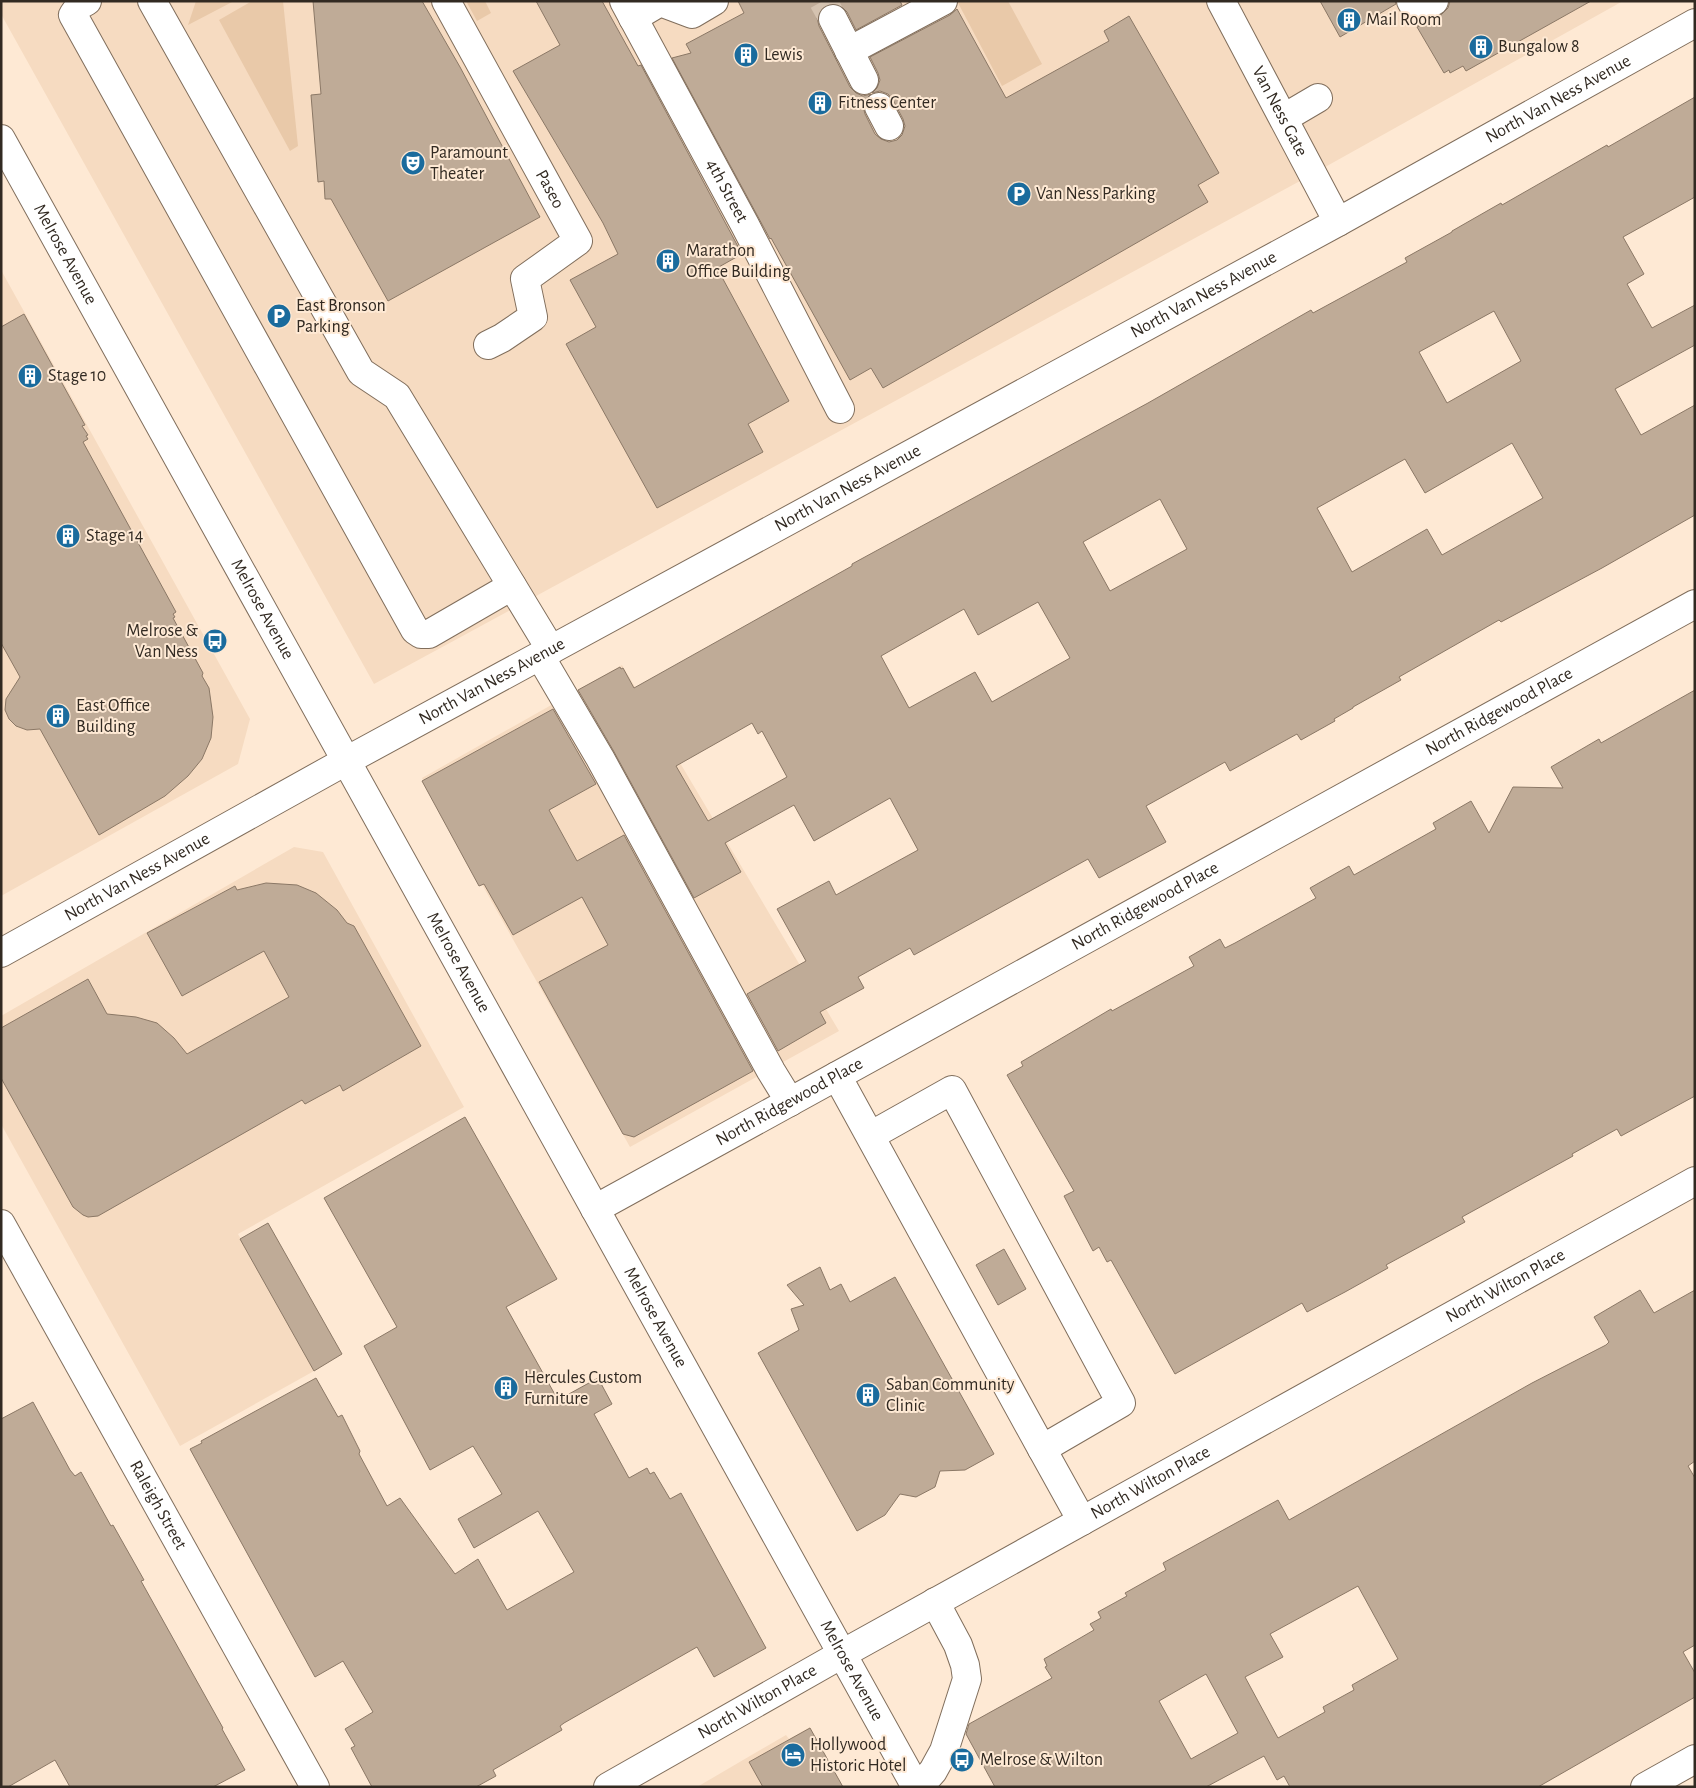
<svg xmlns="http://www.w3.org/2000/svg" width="1696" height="1788" font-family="'Alegreya Sans',sans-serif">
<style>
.built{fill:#f6dbc1}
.green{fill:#e9c9a9}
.building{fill:#bfab97;stroke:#8b7866;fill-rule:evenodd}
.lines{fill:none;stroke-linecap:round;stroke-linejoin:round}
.minor-tunnel{stroke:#d5c3b0;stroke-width:28;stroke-dasharray:28 14;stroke-linecap:butt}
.minor-casing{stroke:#806e5c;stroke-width:30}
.major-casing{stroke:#806e5c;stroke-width:30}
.minor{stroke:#fff;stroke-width:28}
.major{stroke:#fff;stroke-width:28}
.labels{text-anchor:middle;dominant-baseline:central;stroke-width:4;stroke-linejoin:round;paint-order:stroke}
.poi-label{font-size:18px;fill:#322a22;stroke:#fee9d4;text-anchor:start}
.street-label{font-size:18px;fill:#322a22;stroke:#fee9d4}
</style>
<rect width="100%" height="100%" fill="#fee9d4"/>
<path class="built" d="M 1,1 L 1623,1 L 1300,181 L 374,684 L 1,14 Z
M 1,270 L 250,719 L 238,764 L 1,896 Z
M 622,665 L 839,1031 L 630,1147 L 422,778 Z
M 294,847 L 323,852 L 464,1107 L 238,1234 L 314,1371 L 180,1446 L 1,1124 L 1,1016 Z
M 810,1727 L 843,1787 L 697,1787 L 786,1735 L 789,1739 Z"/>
<path class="green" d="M 196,1 L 234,1 L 188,25 Z
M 252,1 L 283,1 L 298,146 L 290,151 L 219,20 Z
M 466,1 L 485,1 L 491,13 L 477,21 Z
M 957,1 L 1008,1 L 1042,64 L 1002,86 Z"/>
<path class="building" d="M 313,1 L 422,1 L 460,67 L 540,217 L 388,301 L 331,199 L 325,199 L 324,181 L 318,182 L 311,95 L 321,94 Z
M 536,1 L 602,1 L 638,66 L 641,65 L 742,254 L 717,268 L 789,401 L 748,424 L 763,452 L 657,508 L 566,344 L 596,327 L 570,280 L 618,254 L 603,223 L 513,71 L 560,45 Z
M 738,1 L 900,1 L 902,5 L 856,30 L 847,12 L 841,6 L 834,3 L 826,5 L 820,11 L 817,18 L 819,26 L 850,87 L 856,93 L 863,96 L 871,94 L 866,99 L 863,106 L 865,114 L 875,134 L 881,139 L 889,142 L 897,140 L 902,135 L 905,126 L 903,119 L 893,100 L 888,94 L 880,91 L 872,93 L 877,88 L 880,80 L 878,73 L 870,57 L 950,15 L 957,9 L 1006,98 L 1109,41 L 1104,31 L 1129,16 L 1219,173 L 1198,185 L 1208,202 L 883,388 L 871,368 L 850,380 L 771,238 L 770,239 L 672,58 L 691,53 L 686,44 L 744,13 Z
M 1320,1 L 1395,1 L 1396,4 L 1340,37 Z
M 1450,1 L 1591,1 L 1466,71 L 1463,66 L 1450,73 L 1449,70 L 1444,73 L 1417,27 L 1425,24 L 1442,14 L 1448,8 Z
M 1695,97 L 1695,197 L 1623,237 L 1644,274 L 1627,284 L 1652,328 L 1695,305 L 1695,345 L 1615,389 L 1641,435 L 1695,405 L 1695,515 L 1602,568 L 1501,622 L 1499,620 L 1399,677 L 1401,680 L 1353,707 L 1353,708 L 1334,719 L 1335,721 L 1301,740 L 1297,734 L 1230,771 L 1225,762 L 1146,806 L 1166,842 L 1099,878 L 1088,859 L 914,955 L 910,948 L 858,977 L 864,988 L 820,1012 L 826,1023 L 778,1051 L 747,994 L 806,961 L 777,909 L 829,881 L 836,895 L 918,850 L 890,798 L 814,841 L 794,805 L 725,843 L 741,872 L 694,898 L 613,750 L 578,690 L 620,667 L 621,669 L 623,668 L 634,688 L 852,566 L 852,564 L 1148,403 L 1311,310 L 1313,313 L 1407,262 L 1405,258 L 1452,232 L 1452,231 L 1501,203 L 1502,205 L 1607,145 L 1608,147 ZM 1494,311 L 1521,361 L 1447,403 L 1419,352 ZM 1512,443 L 1543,498 L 1442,555 L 1427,529 L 1352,572 L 1317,508 L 1405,459 L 1425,493 ZM 1160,499 L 1187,549 L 1110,591 L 1083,542 ZM 1038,602 L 1070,658 L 992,702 L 975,672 L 909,708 L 881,656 L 964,609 L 978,635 ZM 752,723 L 758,734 L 762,731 L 787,777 L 708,821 L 676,766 Z
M 24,314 L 85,425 L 82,426 L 88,435 L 86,436 L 88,439 L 83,442 L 176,612 L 173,614 L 175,617 L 173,618 L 203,673 L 202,676 L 209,688 L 213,717 L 211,738 L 202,759 L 188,776 L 165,796 L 99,835 L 40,729 L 27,730 L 16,726 L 9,719 L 5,710 L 6,699 L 20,677 L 1,643 L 1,327 Z
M 1695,690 L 1695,1096 L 1621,1136 L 1617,1129 L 1572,1154 L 1573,1156 L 1462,1217 L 1465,1222 L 1386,1265 L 1388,1268 L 1345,1292 L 1307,1312 L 1302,1303 L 1175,1374 L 1111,1260 L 1107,1262 L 1099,1247 L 1093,1251 L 1064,1196 L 1074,1191 L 1007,1075 L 1023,1066 L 1021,1062 L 1084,1025 L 1111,1009 L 1112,1011 L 1194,966 L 1189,957 L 1220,939 L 1225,948 L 1235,943 L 1316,898 L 1310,888 L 1349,866 L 1354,875 L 1436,829 L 1433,823 L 1471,801 L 1489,833 L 1513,787 L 1563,788 L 1551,767 L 1599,739 L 1601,743 Z
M 553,709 L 596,784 L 549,810 L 577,861 L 624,835 L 753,1071 L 634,1137 L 623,1134 L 539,982 L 608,945 L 582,897 L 513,935 L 484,884 L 479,886 L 422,781 Z
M 266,883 L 297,885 L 316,893 L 337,910 L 347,923 L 354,926 L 421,1046 L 343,1091 L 340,1085 L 305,1104 L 302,1100 L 98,1216 L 88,1217 L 83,1215 L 73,1207 L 1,1078 L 1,1028 L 88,979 L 107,1014 L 136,1017 L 157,1023 L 174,1038 L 187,1054 L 289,997 L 264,951 L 182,996 L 147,933 L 235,886 L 237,890 Z
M 465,1117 L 557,1279 L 506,1307 L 558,1400 L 598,1378 L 612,1404 L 594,1414 L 629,1478 L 647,1468 L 650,1474 L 654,1472 L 670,1499 L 681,1493 L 766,1648 L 714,1677 L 697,1647 L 564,1723 L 560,1726 L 562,1730 L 493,1770 L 496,1776 L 476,1787 L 372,1787 L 351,1748 L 355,1746 L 345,1729 L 373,1712 L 343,1661 L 315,1677 L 190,1449 L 202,1443 L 201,1441 L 316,1378 L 338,1417 L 342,1415 L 360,1451 L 359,1454 L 387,1506 L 400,1498 L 455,1574 L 478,1559 L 507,1610 L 574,1572 L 538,1511 L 474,1548 L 458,1519 L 502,1494 L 473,1446 L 430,1470 L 364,1346 L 397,1327 L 324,1198 Z
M 268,1223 L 342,1354 L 314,1371 L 240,1239 Z
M 1004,1249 L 1026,1289 L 998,1305 L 976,1265 Z
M 820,1267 L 830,1290 L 841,1284 L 850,1302 L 895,1277 L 994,1454 L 965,1470 L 940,1471 L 935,1487 L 916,1497 L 900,1494 L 885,1515 L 857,1531 L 758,1353 L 799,1330 L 791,1309 L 804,1305 L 787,1285 Z
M 1640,1290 L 1654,1313 L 1695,1290 L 1695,1461 L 1688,1466 L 1695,1478 L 1695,1645 L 1683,1652 L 1695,1673 L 1695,1697 L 1538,1787 L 1290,1787 L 1284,1776 L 1277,1780 L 1264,1756 L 1206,1787 L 995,1787 L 966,1734 L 969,1724 L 1052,1678 L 1045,1667 L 1047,1666 L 1044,1659 L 1094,1630 L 1090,1624 L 1101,1618 L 1098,1612 L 1127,1596 L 1125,1593 L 1166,1570 L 1163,1563 L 1278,1500 L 1289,1520 L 1532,1383 L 1606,1345 L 1609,1342 L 1594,1317 ZM 1358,1586 L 1398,1659 L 1352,1685 L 1354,1690 L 1323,1707 L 1325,1712 L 1278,1738 L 1245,1677 L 1283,1657 L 1270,1634 ZM 1206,1674 L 1238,1733 L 1191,1759 L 1159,1701 Z
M 33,1402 L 70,1470 L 75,1476 L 81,1472 L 111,1526 L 113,1525 L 144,1580 L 141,1581 L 223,1728 L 222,1729 L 245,1770 L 213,1787 L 70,1787 L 55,1760 L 8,1787 L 1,1787 L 1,1419 Z
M 810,1728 L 843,1787 L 763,1787 L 749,1762 Z"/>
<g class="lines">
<path class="minor-tunnel" d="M 823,1 L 833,19"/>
<defs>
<g id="minor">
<path d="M 87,1 L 80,5 L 73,15 L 415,630 L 421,634 L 429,634 L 512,586"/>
<path d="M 152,1 L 361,372 L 397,396 L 551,650"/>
<path id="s1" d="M 446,1 L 578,241 L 525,279 L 533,317 L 502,338 L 488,345"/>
<path id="s2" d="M 624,1 L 745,225 L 840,409"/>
<path id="s3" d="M 1221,1 L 1338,222"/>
<path d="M 1411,1 L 1417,11 L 1434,1"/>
<path d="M 633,18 L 660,2 L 692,14 L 714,1"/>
<path d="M 833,19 L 864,80"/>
<path d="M 849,51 L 943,1"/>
<path d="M 879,107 L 889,126"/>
<path d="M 1284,118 L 1318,98"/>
<path d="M 540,656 L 600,758 L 771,1071 L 790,1102"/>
<path id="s4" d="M 1,953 L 346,761 L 1338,222 L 1695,23"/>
<path d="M 837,1076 L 1042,1449 L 1121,1403 L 952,1090 L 870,1136"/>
<path id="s5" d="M 595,1209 L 1695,604"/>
<path id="s6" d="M 1,1224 L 315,1787"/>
<path d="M 1042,1449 L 1082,1521"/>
<path d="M 919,1787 L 933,1771 L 944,1751 L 967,1679 L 965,1665 L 958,1645 L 935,1602"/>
<path d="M 1645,1787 L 1695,1759"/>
</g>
<g id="major">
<path id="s7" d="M 1,139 L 916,1787"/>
<path id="s8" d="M 608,1787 L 842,1654 L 1695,1181"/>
</g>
</defs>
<use href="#minor" class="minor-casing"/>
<use href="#major" class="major-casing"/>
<use href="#minor" class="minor"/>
<use href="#major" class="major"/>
</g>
<defs>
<symbol id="building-disc" viewBox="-11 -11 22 22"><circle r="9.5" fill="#1a6b9d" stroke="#fee9d4"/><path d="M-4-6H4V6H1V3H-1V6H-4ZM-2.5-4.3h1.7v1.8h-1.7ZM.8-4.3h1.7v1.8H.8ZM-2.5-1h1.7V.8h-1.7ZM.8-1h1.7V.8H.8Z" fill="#fff"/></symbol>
<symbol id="theatre-disc" viewBox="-11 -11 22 22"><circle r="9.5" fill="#1a6b9d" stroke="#fee9d4"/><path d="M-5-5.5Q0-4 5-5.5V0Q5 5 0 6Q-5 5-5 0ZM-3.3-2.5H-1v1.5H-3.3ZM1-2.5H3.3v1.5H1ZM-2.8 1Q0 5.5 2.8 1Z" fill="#fff"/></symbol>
<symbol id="parking-disc" viewBox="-11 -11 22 22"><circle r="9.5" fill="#1a6b9d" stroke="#fee9d4"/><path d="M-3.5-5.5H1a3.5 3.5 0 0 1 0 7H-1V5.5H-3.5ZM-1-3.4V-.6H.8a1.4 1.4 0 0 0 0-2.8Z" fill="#fff"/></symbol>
<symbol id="bus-disc" viewBox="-11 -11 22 22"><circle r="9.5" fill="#1a6b9d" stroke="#fee9d4"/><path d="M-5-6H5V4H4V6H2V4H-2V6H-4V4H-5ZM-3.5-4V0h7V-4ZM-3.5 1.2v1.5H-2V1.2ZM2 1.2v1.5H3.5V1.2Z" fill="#fff"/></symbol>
<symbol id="hotel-disc" viewBox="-11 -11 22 22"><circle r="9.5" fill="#1a6b9d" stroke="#fee9d4"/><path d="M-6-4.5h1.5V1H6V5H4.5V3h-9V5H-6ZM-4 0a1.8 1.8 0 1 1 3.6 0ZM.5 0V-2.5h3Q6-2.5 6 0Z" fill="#fff"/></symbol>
</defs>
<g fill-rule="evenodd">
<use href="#building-disc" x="1335" y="6" width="28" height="28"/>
<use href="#building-disc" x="1467" y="33" width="28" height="28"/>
<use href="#building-disc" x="732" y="41" width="28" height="28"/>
<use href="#building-disc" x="806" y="89" width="28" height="28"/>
<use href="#theatre-disc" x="399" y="149" width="28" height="28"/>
<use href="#parking-disc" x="1005" y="180" width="28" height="28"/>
<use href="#building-disc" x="654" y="247" width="28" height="28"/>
<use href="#parking-disc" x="265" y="302" width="28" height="28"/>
<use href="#building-disc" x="16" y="362" width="28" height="28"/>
<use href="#building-disc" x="54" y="522" width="28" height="28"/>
<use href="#bus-disc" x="201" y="627" width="28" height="28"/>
<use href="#building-disc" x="44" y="702" width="28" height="28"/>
<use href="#building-disc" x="492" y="1374" width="28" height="28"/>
<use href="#building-disc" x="854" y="1381" width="28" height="28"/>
<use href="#hotel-disc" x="779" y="1741" width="28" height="28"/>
<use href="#bus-disc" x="948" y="1746" width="28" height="28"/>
</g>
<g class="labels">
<g class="poi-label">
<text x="1366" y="20">Mail Room</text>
<text x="1498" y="47">Bungalow 8</text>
<text x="764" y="55">Lewis</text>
<text x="838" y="103">Fitness Center</text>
<text x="430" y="153">Paramount<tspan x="430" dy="21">Theater</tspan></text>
<text x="1036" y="194">Van Ness Parking</text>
<text x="686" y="251">Marathon<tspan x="686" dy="21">Office Building</tspan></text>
<text x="296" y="306">East Bronson<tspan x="296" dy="21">Parking</tspan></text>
<text x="48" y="376">Stage 10</text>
<text x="86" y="536">Stage 14</text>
<text x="198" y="631" text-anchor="end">Melrose &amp;<tspan x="198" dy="21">Van Ness</tspan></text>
<text x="76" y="706">East Office<tspan x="76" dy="21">Building</tspan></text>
<text x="524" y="1378">Hercules Custom<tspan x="524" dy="21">Furniture</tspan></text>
<text x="886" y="1385">Saban Community<tspan x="886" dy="21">Clinic</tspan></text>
<text x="810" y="1745">Hollywood<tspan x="810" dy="21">Historic Hotel</tspan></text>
<text x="980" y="1760">Melrose &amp; Wilton</text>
</g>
<g class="street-label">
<text stroke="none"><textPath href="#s4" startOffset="1776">North Van Ness Avenue</textPath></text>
<text stroke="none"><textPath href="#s3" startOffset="125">Van Ness Gate</textPath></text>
<text stroke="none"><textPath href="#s1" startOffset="215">Paseo</textPath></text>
<text stroke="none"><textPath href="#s2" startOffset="216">4th Street</textPath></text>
<text stroke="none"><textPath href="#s7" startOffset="132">Melrose Avenue</textPath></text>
<text stroke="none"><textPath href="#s4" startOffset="1371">North Van Ness Avenue</textPath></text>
<text stroke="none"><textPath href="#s4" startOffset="966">North Van Ness Avenue</textPath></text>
<text stroke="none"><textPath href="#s7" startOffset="538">Melrose Avenue</textPath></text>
<text stroke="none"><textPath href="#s4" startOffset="561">North Van Ness Avenue</textPath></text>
<text stroke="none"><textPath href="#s5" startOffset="1032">North Ridgewood Place</textPath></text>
<text stroke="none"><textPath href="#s4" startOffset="156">North Van Ness Avenue</textPath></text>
<text stroke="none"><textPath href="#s5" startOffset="628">North Ridgewood Place</textPath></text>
<text stroke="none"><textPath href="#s7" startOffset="942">Melrose Avenue</textPath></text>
<text stroke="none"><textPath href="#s5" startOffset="222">North Ridgewood Place</textPath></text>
<text stroke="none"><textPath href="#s8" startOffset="1028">North Wilton Place</textPath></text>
<text stroke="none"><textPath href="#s7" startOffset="1348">Melrose Avenue</textPath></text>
<text stroke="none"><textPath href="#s8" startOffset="622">North Wilton Place</textPath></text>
<text stroke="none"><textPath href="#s6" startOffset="322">Raleigh Street</textPath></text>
<text stroke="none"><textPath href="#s7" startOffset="1752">Melrose Avenue</textPath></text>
<text stroke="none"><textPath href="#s8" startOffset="172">North Wilton Place</textPath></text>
</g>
</g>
<rect width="1696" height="1788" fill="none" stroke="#322a22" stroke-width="5"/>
</svg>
